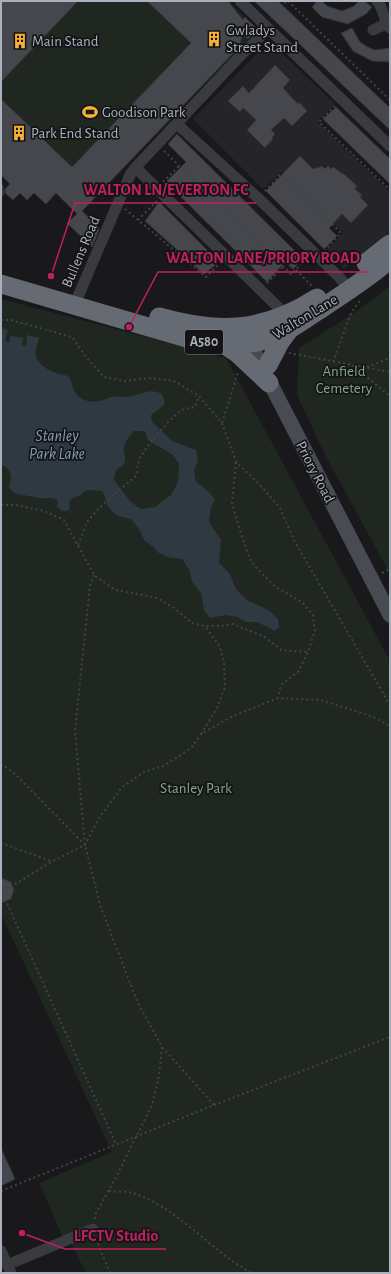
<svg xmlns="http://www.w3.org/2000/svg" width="391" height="1274" font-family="'Alegreya Sans',sans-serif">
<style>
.built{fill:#252529}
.green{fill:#1f2720}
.water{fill:#2f3941;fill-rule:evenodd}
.building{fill:#45474c;stroke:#333338}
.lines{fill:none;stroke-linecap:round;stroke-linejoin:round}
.path{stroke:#404348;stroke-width:2;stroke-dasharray:2 3;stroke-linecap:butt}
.lane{stroke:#3a3b41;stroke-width:5.5}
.street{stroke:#3a3b41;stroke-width:11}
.secondary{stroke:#484b51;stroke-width:15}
.highway{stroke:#666a72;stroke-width:19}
.labels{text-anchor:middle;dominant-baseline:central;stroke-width:3.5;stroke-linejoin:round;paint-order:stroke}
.shield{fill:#141417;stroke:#7e828a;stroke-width:1}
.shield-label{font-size:14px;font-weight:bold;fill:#abb1bc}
.poi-label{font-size:15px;fill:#abb1bc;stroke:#141417;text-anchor:start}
.street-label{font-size:15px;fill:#abb1bc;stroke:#141417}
.park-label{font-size:15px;fill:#82a783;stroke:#141417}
.water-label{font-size:16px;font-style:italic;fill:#82a0b7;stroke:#141417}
.leader{fill:none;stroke:#c12060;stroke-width:1.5}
.callout-dot{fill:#c12060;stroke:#141417;stroke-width:1.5}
.callout-label{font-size:16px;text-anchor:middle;font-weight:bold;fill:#c12060;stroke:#141417;stroke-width:3.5;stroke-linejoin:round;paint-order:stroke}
</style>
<rect width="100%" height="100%" fill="#19191c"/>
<path class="built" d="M 269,41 L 335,104 L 318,122 L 390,192 L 390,232 L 366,254 L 344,269 L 326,251 L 343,233 L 281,172 L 263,189 L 193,119 Z"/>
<path class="green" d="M 1,1 L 228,1 L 255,27 L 255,32 L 78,215 L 56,194 L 46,204 L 34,193 L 27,200 L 20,193 L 13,200 L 3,191 L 10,184 L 1,175 Z
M 390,286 L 390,574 L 325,455 L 297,395 L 299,348 L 354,313 Z
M 1,299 L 226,358 L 390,661 L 390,1273 L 86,1273 L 69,1239 L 64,1240 L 39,1183 L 112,1152 L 1,914 Z"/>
<path class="water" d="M 2,328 L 8,330 L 5,341 L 9,342 L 11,336 L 23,338 L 22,345 L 26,346 L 27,335 L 39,338 C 38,342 37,345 36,349 C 33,361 46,370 56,373 C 59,375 64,374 68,376 C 75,382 69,396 88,401 C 96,403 104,400 111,397 C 117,396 121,397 127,397 C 141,396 147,387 162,394 L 165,401 L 164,405 L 151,415 L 152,422 L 172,441 L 196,450 L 198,461 L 194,470 L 196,482 L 207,490 L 215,499 L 211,507 L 209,522 L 221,540 L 219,563 L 230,574 L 236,589 L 247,600 L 270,611 L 278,619 L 279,627 L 275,631 L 257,622 L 247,622 L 237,617 L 226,615 L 210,618 L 204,610 L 201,593 L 192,582 L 190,571 L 182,559 L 167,557 L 159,553 L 152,546 L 144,540 L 139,529 L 131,519 L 118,516 L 108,507 L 104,494 L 102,491 C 97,491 90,489 85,491 C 83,492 82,494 81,495 C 74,499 67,496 70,508 L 67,511 C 62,512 60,510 57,506 L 58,501 C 52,496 48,499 40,498 C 36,498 32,496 28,496 C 19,494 14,495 9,487 L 11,477 L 9,470 L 5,466 L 1,466 ZM 134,431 L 145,431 L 148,440 L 173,455 L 179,464 L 178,482 L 171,495 L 155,507 L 141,509 L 131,502 L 114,480 L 116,470 L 124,464 C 126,458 125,457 124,452 C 123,443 129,437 134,431 Z"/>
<path class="building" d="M 1,1 L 78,1 L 1,82 Z
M 147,1 L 228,1 L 243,20 L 245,17 L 255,27 L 255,32 L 248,39 L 242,34 L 240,46 L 82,211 L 98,226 L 99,230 L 92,247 L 67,223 L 77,214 L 56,193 L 46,204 L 34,193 L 27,200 L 20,193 L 13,200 L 5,193 L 5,189 L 10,184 L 1,175 L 1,99 L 72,167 L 191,43 Z
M 254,1 L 278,1 L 390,108 L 390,130 Z
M 317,1 L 322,1 L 327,6 L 342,11 L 354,6 L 359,1 L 364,1 L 372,7 L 366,14 L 348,24 L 322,17 L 312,7 Z
M 352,28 L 360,42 L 366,46 L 374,50 L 390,48 L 390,62 L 372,61 L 353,51 L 341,33 Z
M 275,65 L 290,80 L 283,88 L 294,100 L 298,104 L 299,102 L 307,111 L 292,126 L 284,118 L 271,130 L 275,134 L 272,138 L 273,139 L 265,148 L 247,130 L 256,120 L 243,108 L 240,112 L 228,101 L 243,86 L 249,93 Z
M 336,107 L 390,159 L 390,184 L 323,119 Z
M 177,134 L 303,259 L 293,269 L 285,262 L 267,282 L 166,182 L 186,162 L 168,144 Z
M 300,156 L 313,169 L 322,166 L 325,169 L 328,166 L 331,169 L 333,167 L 343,174 L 343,173 L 357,186 L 355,189 L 362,195 L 360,197 L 368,205 L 351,223 L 342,214 L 329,228 L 337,236 L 324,249 L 266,191 Z
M 159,202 L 219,262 L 204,274 L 145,221 Z
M 1,878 L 11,882 L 14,890 L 11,899 L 1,903 Z
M 1,1148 L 15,1179 L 1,1186 Z"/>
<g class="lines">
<path class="path" d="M 288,1 L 390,100
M 271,18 L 287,1
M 335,106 L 319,122 L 390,190
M 164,151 L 291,274 L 307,258
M 163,182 L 180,165
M 265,191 L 281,174 L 341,233 L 325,250
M 125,209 L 206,277 L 220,263
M 138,220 L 157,201
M 296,270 L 312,286
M 267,283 L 283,267
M 1,320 L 11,320 L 72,337 L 86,357 L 104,377 L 125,381 L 150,378 L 174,381 L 199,396 L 222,423 L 236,462 L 260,485 L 280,508 L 295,542 L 390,705
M 289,353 L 390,372
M 333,362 L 351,313 L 361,299
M 352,365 L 390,396
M 367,367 L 390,358
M 222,423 L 238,372
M 236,462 L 232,503 L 241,534 L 251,562 L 273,585 L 303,603 L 313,615 L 315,631 L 308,652 L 298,672 L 281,685 L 278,698
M 1,505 L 16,505 L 44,511 L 64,520 L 94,575 L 115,590 L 138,594 L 157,598 L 174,608 L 192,623 L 205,626 L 221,626 L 233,624 L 265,637 L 281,650 L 308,652
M 78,545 L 87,522 L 100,507 L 136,476 L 139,459 L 150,443 L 168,422 L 181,410 L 195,407 L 199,396
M 382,573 L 390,569
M 201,734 L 216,710 L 225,687 L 224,664 L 220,647 L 205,626
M 1,764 L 14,773 L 84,844
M 1,843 L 51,861
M 1,890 L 17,883 L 51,862 L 85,845 L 99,818 L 122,787 L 144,772 L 163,766 L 181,755 L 192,747 L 201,734 L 233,716 L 278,698 L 321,700 L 371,716 L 390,726
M 1,890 L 116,1144
M 214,1105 L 390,1037
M 1,1191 L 214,1105 L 162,1047 L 137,1001 L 100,905 L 85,845 L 75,731 L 90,585 L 94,575
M 109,1191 C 116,1192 126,1191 133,1193 C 179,1208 210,1251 252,1273
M 95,1219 L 95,1215 L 114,1181 L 152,1105 L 159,1076 L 162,1047
M 96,1239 L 110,1273"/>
<path class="lane" d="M 1,187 L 1,194"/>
<path class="street" d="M 240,1 L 390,146
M 377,1 C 385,10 383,21 390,28
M 373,30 L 386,24
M 177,124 L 258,198 L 339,277 L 350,290
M 134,169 L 139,171 L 280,309 L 284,314
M 74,306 L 130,175 L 134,169 L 240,56 L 268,29
M 1,1251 L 11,1273
M 7,1265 L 93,1229"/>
<path class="secondary" d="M 251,332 C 253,350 257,364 268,379 L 390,615"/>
<path class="highway" d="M 366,263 L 390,244
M 1,284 L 193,340 C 218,344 241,347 265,340 C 286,334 303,320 321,309 C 344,293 369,278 390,259
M 159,317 C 218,334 264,332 317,298
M 225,345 L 237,353 L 269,383
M 268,365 L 280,342 L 289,330"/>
</g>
<defs>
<symbol id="building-bare" viewBox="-9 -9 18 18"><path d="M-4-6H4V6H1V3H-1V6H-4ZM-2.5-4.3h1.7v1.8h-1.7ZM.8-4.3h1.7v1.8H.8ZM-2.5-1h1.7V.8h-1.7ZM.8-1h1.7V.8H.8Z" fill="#f8b135" stroke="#141417" stroke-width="2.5" paint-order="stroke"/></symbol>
<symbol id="stadium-bare" viewBox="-9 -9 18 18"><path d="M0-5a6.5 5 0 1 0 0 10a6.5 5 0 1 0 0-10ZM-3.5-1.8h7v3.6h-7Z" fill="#f8b135" stroke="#141417" stroke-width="2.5" paint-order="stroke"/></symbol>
</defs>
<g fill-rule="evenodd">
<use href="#building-bare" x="203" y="28" width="22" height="22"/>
<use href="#building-bare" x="9" y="30" width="22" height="22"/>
<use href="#stadium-bare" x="79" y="101" width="22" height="22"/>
<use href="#building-bare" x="8" y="122" width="22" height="22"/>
</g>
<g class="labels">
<rect class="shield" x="185" y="330" width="38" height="24" rx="3"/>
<g class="shield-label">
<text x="204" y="342">A580</text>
</g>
<g class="poi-label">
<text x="226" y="30">Gwladys<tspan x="226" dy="17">Street Stand</tspan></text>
<text x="32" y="41">Main Stand</text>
<text x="102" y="112">Goodison Park</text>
<text x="31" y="133">Park End Stand</text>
</g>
<g class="street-label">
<text transform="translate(81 252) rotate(-67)">Bullens Road</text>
<text transform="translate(305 317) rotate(-31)">Walton Lane</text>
<text transform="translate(315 472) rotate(63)">Priory Road</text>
</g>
<g class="park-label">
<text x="344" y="371">Anfield<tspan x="344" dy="17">Cemetery</tspan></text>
<text x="196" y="788">Stanley Park</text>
</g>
<g class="water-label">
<text x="57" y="436">Stanley<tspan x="57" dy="18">Park Lake</tspan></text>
</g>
</g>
<path class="leader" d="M51 276L75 203H256M129 327L158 272H368M22 1233L65 1249H166"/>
<g class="callout-dot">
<circle cx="51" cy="276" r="4"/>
<circle cx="129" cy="327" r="4"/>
<circle cx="22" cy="1233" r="4"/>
</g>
<g class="callout-label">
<text x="166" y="195">WALTON LN/EVERTON FC</text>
<text x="263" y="263">WALTON LANE/PRIORY ROAD</text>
<text x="116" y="1241">LFCTV Studio</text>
</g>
<rect width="391" height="1274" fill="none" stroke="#abb1bc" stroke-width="4"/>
</svg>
